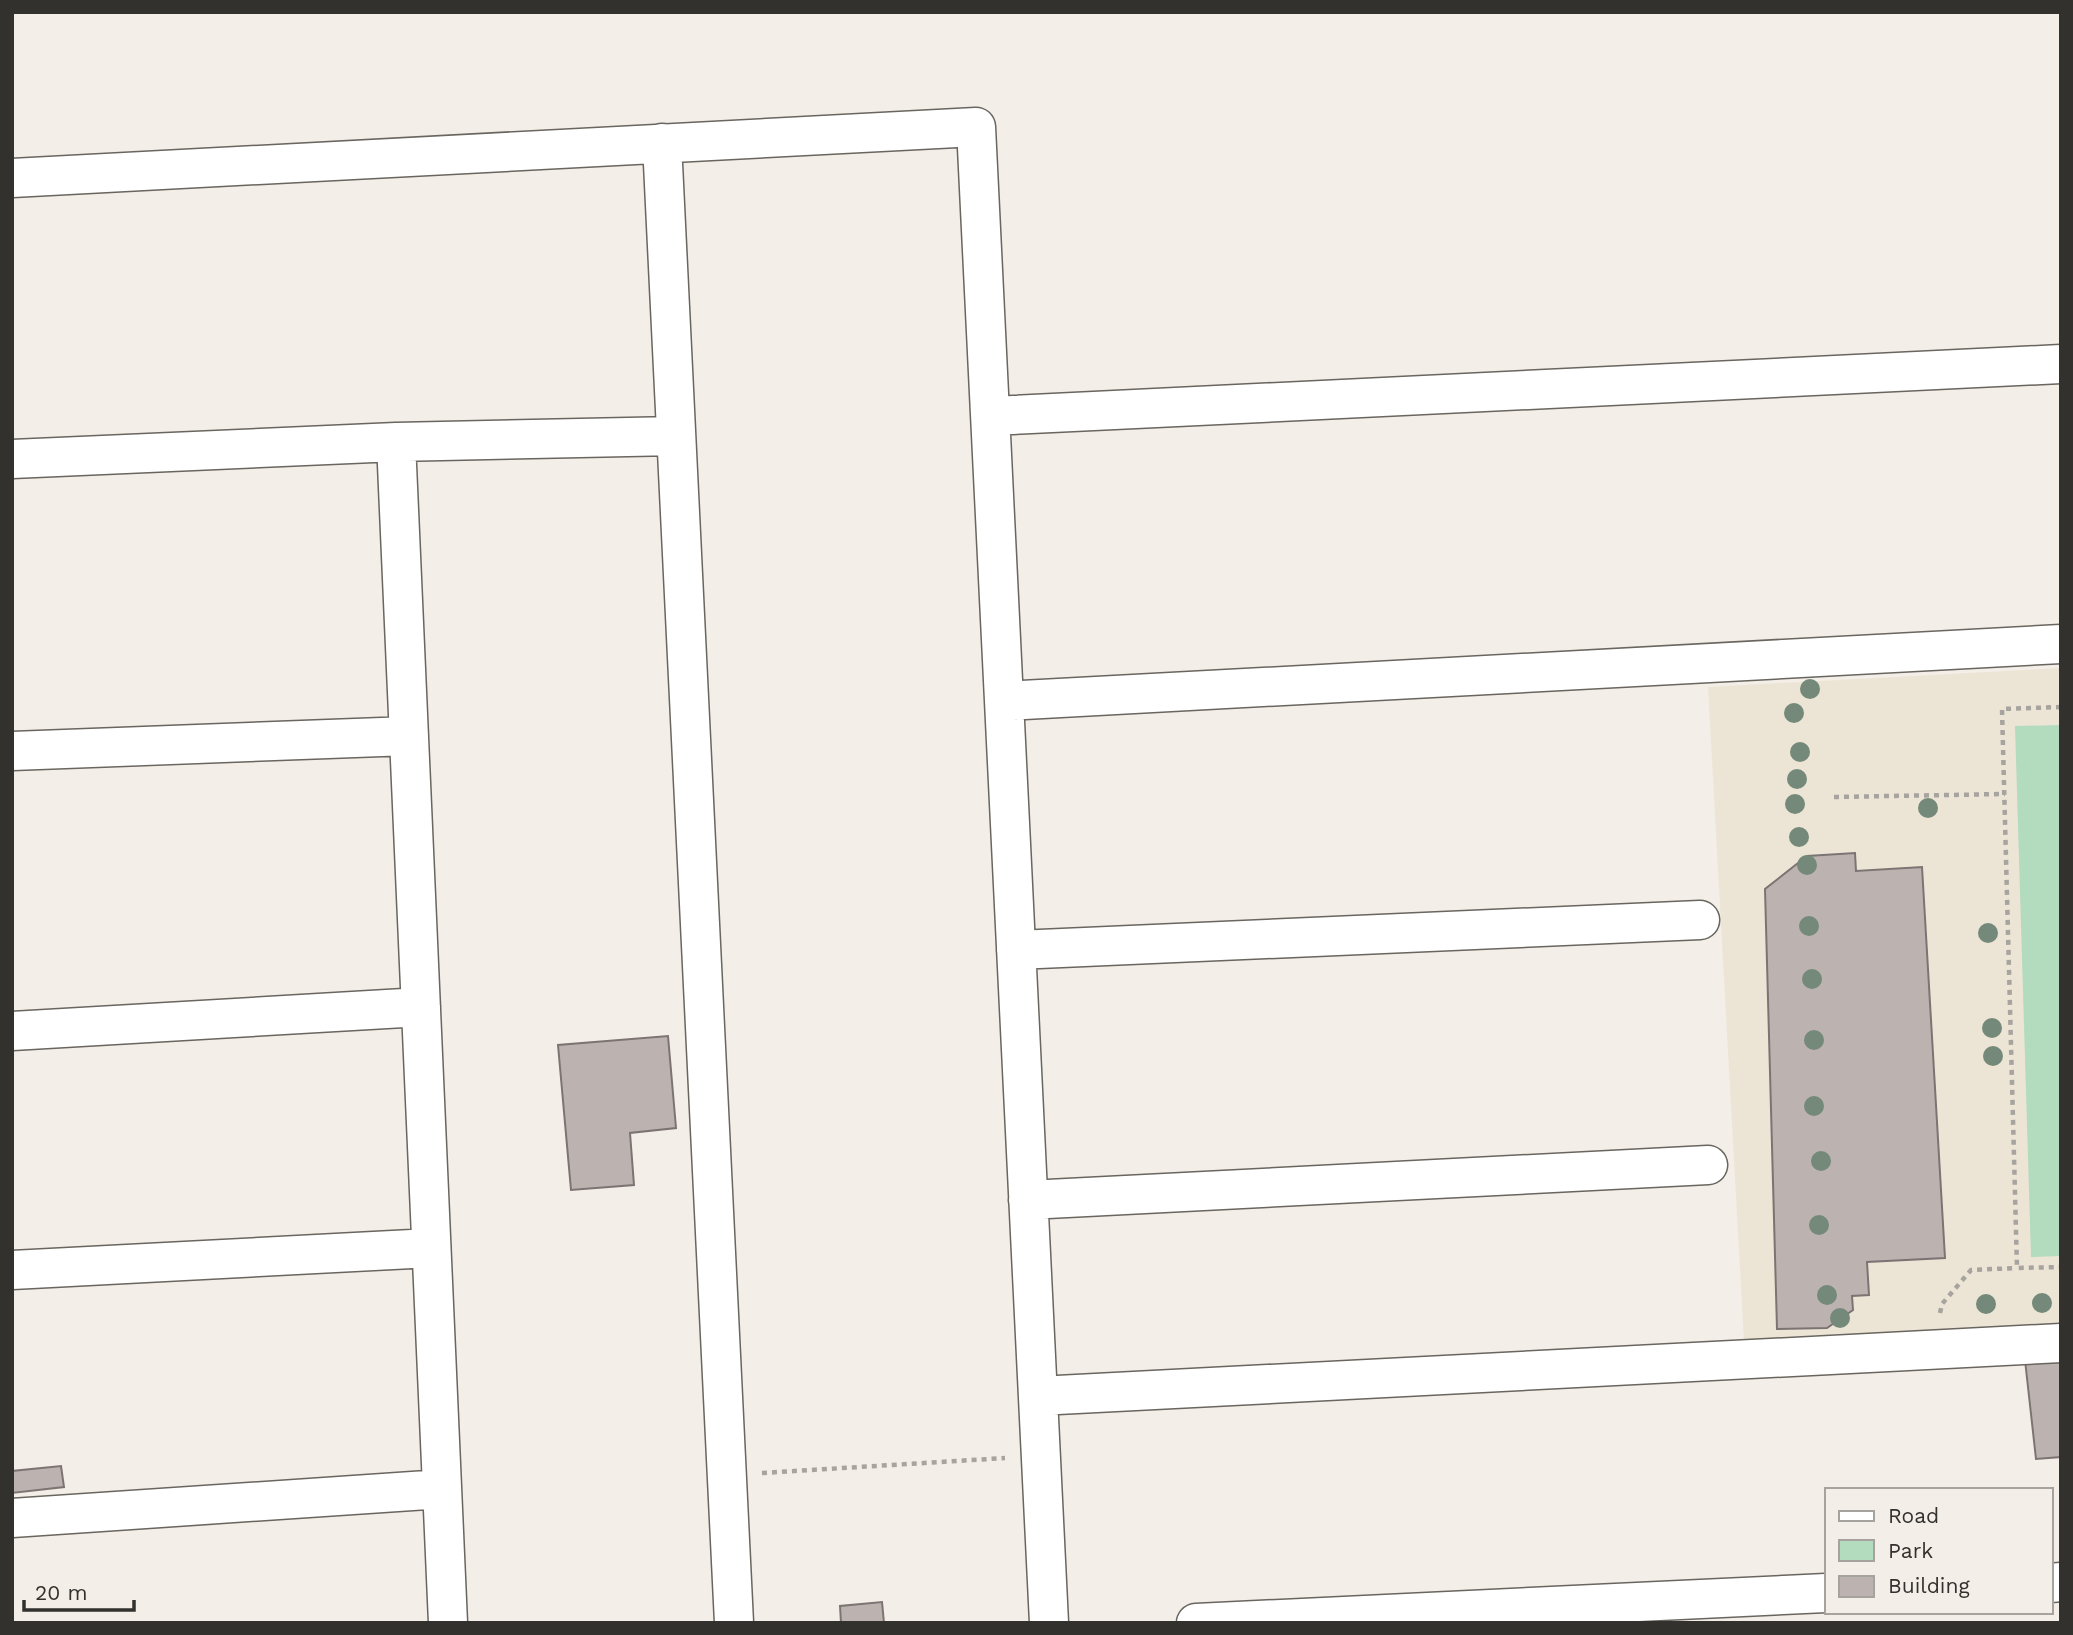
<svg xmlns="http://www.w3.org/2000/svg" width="2073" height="1635" font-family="'Work Sans',sans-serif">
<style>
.built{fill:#ece5d6}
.green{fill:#b3dbbe}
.building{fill:#bcb3b1;stroke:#7c7472;stroke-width:2}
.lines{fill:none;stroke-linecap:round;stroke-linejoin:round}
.minor-casing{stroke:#69655f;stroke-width:41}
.path{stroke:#a7a39e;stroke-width:4.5;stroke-dasharray:5 5;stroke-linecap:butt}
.minor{stroke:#fff;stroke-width:38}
.tree{fill:#748979}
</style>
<rect width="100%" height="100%" fill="#f3eee7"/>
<path class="built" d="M 2061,668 L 2061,1327 L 1744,1342 L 1708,687 Z"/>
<path class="green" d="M 2061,725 L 2061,1256 L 2031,1257 L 2015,726 Z"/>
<path class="building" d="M 1855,853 L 1856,871 L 1922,867 L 1945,1258 L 1867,1262 L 1869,1295 L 1852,1296 L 1853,1310 L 1827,1328 L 1777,1329 L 1765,889 L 1807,856 Z
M 668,1036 L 676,1128 L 630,1133 L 634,1185 L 571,1190 L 558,1045 Z
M 2061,1356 L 2061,1457 L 2036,1459 L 2025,1360 Z
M 61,1466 L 64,1487 L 12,1493 L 12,1471 Z
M 882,1602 L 884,1623 L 841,1623 L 840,1606 Z"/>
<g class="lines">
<defs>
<path id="minor" d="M 662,143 L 734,1623
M 12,178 L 976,127 L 1049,1623
M 992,416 L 2061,364
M 396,442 L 448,1623
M 12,459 L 396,442 L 676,436
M 1004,701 L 2061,644
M 12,751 L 409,736
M 1016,950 L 1700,920
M 12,1031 L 421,1007
M 1028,1200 L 1708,1165
M 12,1270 L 431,1248
M 1038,1396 L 2061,1343
M 12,1518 L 442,1489
M 2050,1583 L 2061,1582
M 1196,1623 L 1826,1593"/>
</defs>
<use href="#minor" class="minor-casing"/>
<path class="path" d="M 2061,707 L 2002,709 L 2017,1268 L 2061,1267
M 1834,797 L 2005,794
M 1940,1313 L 1942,1304 L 1971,1270 L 2017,1268
M 762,1473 L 1005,1458"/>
<use href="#minor" class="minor"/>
</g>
<g class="tree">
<circle cx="1810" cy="689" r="10"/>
<circle cx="1794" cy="713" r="10"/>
<circle cx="1800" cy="752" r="10"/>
<circle cx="1797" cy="779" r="10"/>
<circle cx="1795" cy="804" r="10"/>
<circle cx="1928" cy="808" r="10"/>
<circle cx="1799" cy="837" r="10"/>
<circle cx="1807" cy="865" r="10"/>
<circle cx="1809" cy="926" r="10"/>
<circle cx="1988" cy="933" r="10"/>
<circle cx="1812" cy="979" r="10"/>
<circle cx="1992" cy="1028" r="10"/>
<circle cx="1814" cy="1040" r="10"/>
<circle cx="1993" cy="1056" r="10"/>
<circle cx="1814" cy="1106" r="10"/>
<circle cx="1821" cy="1161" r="10"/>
<circle cx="1819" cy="1225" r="10"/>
<circle cx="1827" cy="1295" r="10"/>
<circle cx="2042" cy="1303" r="10"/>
<circle cx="1986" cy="1304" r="10"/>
<circle cx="1840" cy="1318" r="10"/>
</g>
<rect width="2073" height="1635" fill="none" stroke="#32312e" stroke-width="28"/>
<rect x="1825" y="1488" width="228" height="126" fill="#f3eee7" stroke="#a6a29d" stroke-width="2"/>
<rect x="1839" y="1511" width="35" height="10" fill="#ffffff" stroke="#a6a29d" stroke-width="2"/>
<text x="1888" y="1523" font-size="21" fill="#32312e">Road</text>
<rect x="1839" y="1540" width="35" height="21" fill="#b3dbbe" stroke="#a6a29d" stroke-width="2"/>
<text x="1888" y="1558" font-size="21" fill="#32312e">Park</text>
<rect x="1839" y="1576" width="35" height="21" fill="#bcb3b1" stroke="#a6a29d" stroke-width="2"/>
<text x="1888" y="1593" font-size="21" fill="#32312e">Building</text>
<path d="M24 1600v10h110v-10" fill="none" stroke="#32312e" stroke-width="3.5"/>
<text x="35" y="1600" font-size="21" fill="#32312e" stroke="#f3eee7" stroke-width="5" paint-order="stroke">20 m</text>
</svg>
